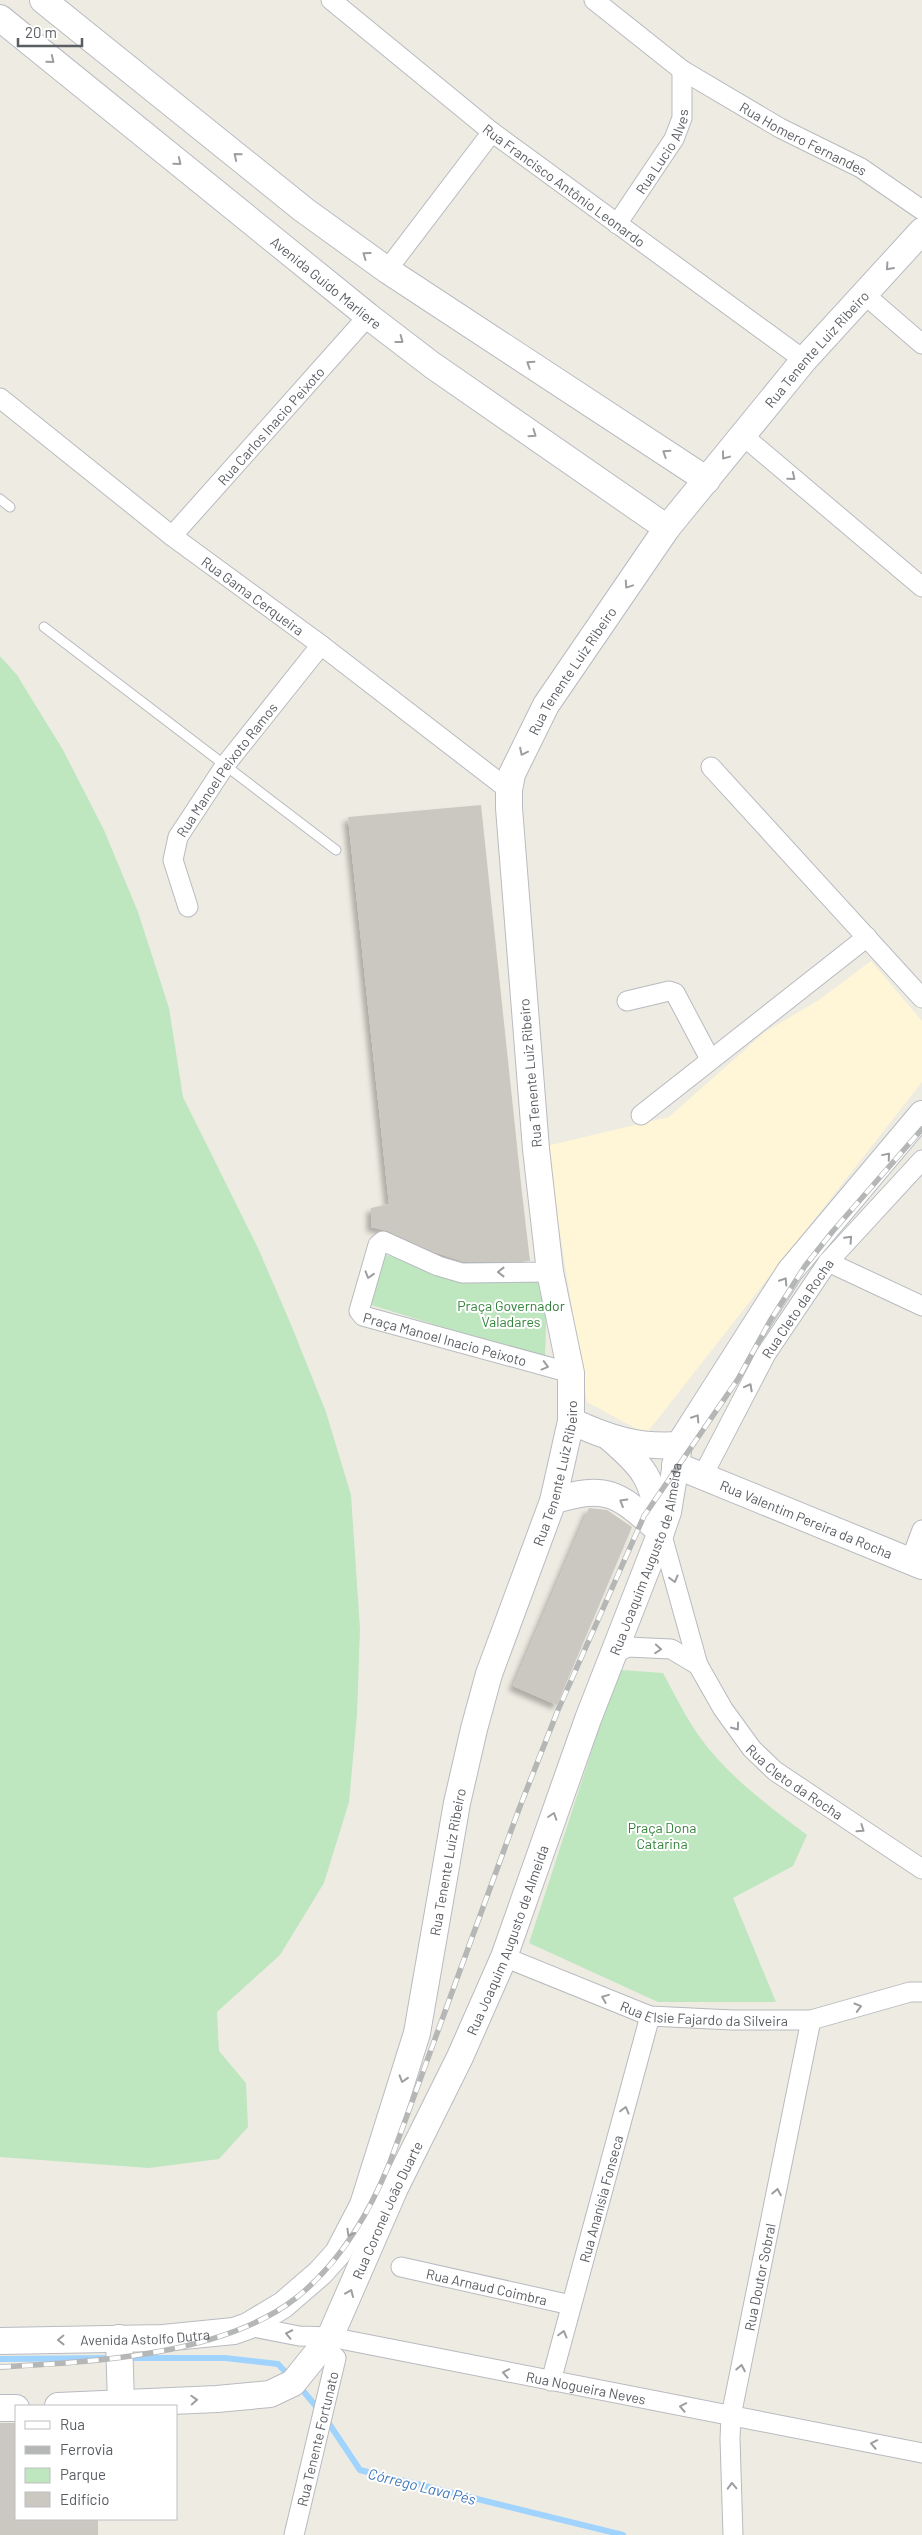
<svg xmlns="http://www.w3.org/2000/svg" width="922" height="2535" font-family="Barlow,sans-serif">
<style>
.commercial{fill:#fef6d6}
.green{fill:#bee6bf}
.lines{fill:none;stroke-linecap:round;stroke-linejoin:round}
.stream{stroke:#a1d3ff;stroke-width:6}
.building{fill:#cbc8c1;filter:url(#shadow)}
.lane-casing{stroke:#b7babf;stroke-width:11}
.street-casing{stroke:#b7babf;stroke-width:21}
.secondary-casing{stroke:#b8bbc1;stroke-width:28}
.lane{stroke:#fff;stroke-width:9}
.street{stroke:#fff;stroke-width:19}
.secondary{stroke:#fff;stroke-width:26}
.rail-casing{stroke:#b5b6b6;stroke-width:5.5}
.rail{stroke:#fff;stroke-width:4;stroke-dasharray:11;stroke-linecap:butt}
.oneway{stroke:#9c9ea1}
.labels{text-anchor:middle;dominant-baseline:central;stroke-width:4;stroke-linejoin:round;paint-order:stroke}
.street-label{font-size:14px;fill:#5a5e63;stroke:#fff}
.park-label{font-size:14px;fill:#328339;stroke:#fff}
.water-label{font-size:15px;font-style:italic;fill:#3f78bc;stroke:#fff}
</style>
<defs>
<filter id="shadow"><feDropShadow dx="-4.5" dy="4.5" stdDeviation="2.5" flood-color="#0004"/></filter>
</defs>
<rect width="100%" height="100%" fill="#eeece2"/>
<path class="commercial" d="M 871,961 L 922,1021 L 922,1082 L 646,1434 L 587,1402 L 546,1146 L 669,1117 L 765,1032 L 819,1000 Z"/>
<path class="green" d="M 0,656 L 17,675 L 63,750 L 104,830 L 138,912 L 169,1008 L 183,1097 L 258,1248 L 292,1327 L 326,1412 L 351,1495 L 360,1629 L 357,1715 L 349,1802 L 324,1883 L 280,1955 L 217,2012 L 219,2051 L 246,2083 L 248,2127 L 219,2159 L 149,2168 L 0,2157 Z
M 383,1254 L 443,1271 L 540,1276 L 546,1324 L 545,1359 L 368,1304 Z
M 621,1670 L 663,1673 C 673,1691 682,1710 693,1727 C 721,1771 766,1804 807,1835 L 793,1866 L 733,1898 L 776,2002 L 658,2002 L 529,1943 L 604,1713 Z"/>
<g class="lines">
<path class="stream" d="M 126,2358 L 225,2358 L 278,2364 L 290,2377
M 0,2359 L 114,2358
M 299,2386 L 320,2411
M 326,2419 L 360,2470 L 623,2535"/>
</g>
<path class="building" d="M 481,805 L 522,1193 L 530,1261 L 464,1262 L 434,1252 L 388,1231 L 371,1227 L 371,1208 L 389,1204 L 348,817 Z
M 589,1508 L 607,1510 L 632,1527 L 557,1705 L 513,1686 Z
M 0,2423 L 16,2423 L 16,2519 L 98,2519 L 98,2535 L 0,2535 Z"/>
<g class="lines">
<defs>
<path id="lane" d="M 0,499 L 10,507
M 44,627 L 336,850"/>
<g id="street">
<path id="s1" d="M 331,0 L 492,132 L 804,360"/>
<path id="s2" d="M 594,0 L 682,70 L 780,128 L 861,168 L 922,210"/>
<path id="s3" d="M 617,224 L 674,139 L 682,118 L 682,70"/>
<path d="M 387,270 L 492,132"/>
<path d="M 864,294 L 922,344"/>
<path id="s4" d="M 0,398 L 172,536 L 321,645 L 509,790"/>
<path d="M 741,434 L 922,587"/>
<path id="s5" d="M 172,536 L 368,316"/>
<path d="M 711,767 L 922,998"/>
<path id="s6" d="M 188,907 L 173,860 L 178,837 L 226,764 L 321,645"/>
<path d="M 627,1001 L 669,991 L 675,993 L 710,1059"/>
<path d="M 641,1115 L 867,937"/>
<path d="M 828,1262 L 922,1306"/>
<path id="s7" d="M 550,1272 L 462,1273 L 438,1266 L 383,1241 L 378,1245 L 359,1311 L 363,1316 L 571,1373"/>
<path id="s8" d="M 702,1477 L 766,1354 L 828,1262 L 922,1160"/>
<path id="s9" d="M 661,1532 L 698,1665 L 723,1709 L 752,1749 L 775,1771 L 922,1869"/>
<path d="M 910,1562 L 922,1530"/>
<path d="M 615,1653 L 628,1647 L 671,1649 L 698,1665"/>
<path id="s10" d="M 504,1957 L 650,2016 L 732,2020 L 811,2020 L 910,1992 L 922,1992"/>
<path id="s11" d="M 401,2267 L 571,2305"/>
<path id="s12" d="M 248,2326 L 299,2336 L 330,2337 L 922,2453"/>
<path id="s13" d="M 551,2381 L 650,2016"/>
<path id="s14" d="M 294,2535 L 336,2358 L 324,2347"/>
<path id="s15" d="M 733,2535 L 730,2439 L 731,2416 L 811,2020"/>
</g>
<g id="secondary">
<path d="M 43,0 L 304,210 L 387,270 L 707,480"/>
<path id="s16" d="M 0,18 L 368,316 L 432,365 L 667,528"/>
<path d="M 571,1421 C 608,1438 637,1448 679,1445"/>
<path d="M 610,1438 C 645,1468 652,1478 660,1524"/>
<path id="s17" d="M 675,1465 L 922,1566"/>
<path d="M 553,1501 C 609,1483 619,1495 661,1532"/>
<path d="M 119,2338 L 121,2404"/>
<path id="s18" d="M 0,2341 L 163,2338 L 234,2331 L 248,2326 L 283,2305 L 320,2273 L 338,2253 L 363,2205 L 417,2033 L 457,1803 L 474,1729 L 489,1674 L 553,1501 L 571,1421 L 571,1373 L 550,1272 L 536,1149 L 509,808 L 509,790 L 512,774 L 546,705 L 667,528 L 804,360 L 922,231"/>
<path id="s19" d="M 58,2406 L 217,2399 L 270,2394 L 293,2383 L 330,2337 L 395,2188 L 460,2057 L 504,1957 L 588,1719 L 661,1532 L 668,1512 L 679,1445 L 790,1271 L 922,1114"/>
<path d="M 0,2408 L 16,2408"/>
</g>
</defs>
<use href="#lane" class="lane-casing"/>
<use href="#street" class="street-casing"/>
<use href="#secondary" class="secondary-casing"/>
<use href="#lane" class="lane"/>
<use href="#street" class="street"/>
<use href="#secondary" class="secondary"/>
<defs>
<path id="rail" d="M 0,2367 C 90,2362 222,2356 296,2298 C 340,2263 369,2214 390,2162 L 519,1809 L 558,1710 L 644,1516 L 738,1379 L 770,1321 L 805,1266 L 833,1231 L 922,1129"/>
</defs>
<use href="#rail" class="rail-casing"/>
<use href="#rail" class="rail"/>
</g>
<defs><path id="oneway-chevron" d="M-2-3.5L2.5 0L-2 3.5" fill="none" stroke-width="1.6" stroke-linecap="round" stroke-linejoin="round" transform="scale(1.25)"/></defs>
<g class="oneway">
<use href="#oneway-chevron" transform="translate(51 60) rotate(39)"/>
<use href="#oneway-chevron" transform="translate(237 156) rotate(-141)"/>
<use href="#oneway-chevron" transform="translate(178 162) rotate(39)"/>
<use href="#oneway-chevron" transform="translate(366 255) rotate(-144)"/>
<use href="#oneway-chevron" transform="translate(889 267) rotate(132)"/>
<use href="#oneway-chevron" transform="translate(400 340) rotate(37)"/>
<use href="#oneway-chevron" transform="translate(530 364) rotate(-147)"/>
<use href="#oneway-chevron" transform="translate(533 434) rotate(35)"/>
<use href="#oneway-chevron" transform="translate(666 453) rotate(-147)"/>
<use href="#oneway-chevron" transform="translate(725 456) rotate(127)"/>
<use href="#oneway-chevron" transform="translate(792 477) rotate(40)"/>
<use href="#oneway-chevron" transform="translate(628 585) rotate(124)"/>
<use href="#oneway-chevron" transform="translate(523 752) rotate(116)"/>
<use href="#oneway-chevron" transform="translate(887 1156) rotate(-50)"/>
<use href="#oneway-chevron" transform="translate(849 1239) rotate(-47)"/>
<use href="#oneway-chevron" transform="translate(501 1272) rotate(180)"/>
<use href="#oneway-chevron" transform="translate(369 1275) rotate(107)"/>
<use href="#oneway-chevron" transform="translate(784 1281) rotate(-57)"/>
<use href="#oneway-chevron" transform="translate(545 1366) rotate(15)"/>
<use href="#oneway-chevron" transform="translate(749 1387) rotate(-62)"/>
<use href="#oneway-chevron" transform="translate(696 1418) rotate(-57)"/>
<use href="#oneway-chevron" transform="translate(623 1502) rotate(-149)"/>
<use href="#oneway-chevron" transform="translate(674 1579) rotate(75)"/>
<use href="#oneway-chevron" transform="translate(658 1649) rotate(4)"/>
<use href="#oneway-chevron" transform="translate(736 1727) rotate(54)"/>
<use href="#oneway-chevron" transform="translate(553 1816) rotate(-72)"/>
<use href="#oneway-chevron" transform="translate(861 1829) rotate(34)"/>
<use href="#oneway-chevron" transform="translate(605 1998) rotate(-158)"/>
<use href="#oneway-chevron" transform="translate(858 2007) rotate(-16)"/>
<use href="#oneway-chevron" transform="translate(403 2079) rotate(107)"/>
<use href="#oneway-chevron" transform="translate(625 2110) rotate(-75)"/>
<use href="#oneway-chevron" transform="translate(777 2192) rotate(-79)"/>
<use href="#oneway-chevron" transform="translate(350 2233) rotate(119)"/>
<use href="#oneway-chevron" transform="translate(350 2293) rotate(-67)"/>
<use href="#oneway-chevron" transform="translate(289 2334) rotate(-168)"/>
<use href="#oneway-chevron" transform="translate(563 2334) rotate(-75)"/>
<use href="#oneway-chevron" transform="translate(61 2340) rotate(179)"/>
<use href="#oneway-chevron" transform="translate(741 2368) rotate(-79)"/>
<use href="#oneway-chevron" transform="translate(506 2373) rotate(-169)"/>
<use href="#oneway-chevron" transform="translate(194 2400) rotate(-3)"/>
<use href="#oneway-chevron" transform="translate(683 2407) rotate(-169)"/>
<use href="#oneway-chevron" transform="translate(874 2444) rotate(-169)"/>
<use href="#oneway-chevron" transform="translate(732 2486) rotate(-92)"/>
</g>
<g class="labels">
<g class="street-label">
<text stroke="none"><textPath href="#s2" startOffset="252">Rua Homero Fernandes</textPath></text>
<text stroke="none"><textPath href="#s3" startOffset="86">Rua Lucio Alves</textPath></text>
<text stroke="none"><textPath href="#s1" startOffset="298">Rua Francisco Antônio Leonardo</textPath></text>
<text stroke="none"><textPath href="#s16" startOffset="420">Avenida Guido Marliere</textPath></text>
<text stroke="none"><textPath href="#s18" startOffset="2409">Rua Tenente Luiz Ribeiro</textPath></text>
<text stroke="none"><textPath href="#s5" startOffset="148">Rua Carlos Inacio Peixoto</textPath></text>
<text stroke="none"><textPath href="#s4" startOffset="321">Rua Gama Cerqueira</textPath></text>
<text stroke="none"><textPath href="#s18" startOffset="2004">Rua Tenente Luiz Ribeiro</textPath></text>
<text stroke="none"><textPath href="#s6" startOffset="156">Rua Manoel Peixoto Ramos</textPath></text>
<text transform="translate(530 1073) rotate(-95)">Rua Tenente Luiz Ribeiro</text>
<text stroke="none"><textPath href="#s8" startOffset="194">Rua Cleto da Rocha</textPath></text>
<text stroke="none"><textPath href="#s7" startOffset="340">Praça Manoel Inacio Peixoto</textPath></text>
<text stroke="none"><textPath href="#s18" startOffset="1179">Rua Tenente Luiz Ribeiro</textPath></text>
<text stroke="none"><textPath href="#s17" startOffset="142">Rua Valentim Pereira da Rocha</textPath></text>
<text stroke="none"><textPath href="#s19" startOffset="1138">Rua Joaquim Augusto de Almeida</textPath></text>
<text stroke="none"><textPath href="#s9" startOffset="292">Rua Cleto da Rocha</textPath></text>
<text stroke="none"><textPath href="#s18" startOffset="774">Rua Tenente Luiz Ribeiro</textPath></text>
<text stroke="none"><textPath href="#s19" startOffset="732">Rua Joaquim Augusto de Almeida</textPath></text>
<text stroke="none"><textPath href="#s10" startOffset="211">Rua Elsie Fajardo da Silveira</textPath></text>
<text stroke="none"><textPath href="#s13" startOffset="189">Rua Ananísia Fonseca</textPath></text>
<text stroke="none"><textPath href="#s19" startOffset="436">Rua Coronel João Duarte</textPath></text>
<text stroke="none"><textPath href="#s15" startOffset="261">Rua Doutor Sobral</textPath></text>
<text stroke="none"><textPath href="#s11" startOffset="88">Rua Arnaud Coimbra</textPath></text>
<text stroke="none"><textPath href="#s18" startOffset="145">Avenida Astolfo Dutra</textPath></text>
<text stroke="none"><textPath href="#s12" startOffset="344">Rua Nogueira Neves</textPath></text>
<text stroke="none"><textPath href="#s14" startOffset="99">Rua Tenente Fortunato</textPath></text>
</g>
<g class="park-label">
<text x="511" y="1305">Praça Governador<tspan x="511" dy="16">Valadares</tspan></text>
<text x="662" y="1827">Praça Dona<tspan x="662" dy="16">Catarina</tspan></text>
</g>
<g class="water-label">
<text transform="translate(422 2486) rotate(14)">Córrego Lava Pés</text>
</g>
</g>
<rect x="15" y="2405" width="162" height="115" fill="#ffffff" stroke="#bdbfc1"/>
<rect x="25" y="2421" width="25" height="8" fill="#ffffff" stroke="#bdbfc1"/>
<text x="60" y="2430" font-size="15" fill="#5a5e63">Rua</text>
<rect x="25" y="2446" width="25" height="8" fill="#b5b6b6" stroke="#bdbfc1"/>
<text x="60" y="2455" font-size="15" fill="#5a5e63">Ferrovia</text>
<rect x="25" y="2468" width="25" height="15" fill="#bee6bf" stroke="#bdbfc1"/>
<text x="60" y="2480" font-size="15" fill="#5a5e63">Parque</text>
<rect x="25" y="2492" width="25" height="15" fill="#cbc8c1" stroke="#bdbfc1"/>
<text x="60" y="2505" font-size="15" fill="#5a5e63">Edifício</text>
<path d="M18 38v8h64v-8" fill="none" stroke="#5a5e63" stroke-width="2.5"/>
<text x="25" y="38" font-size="15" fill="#5a5e63" stroke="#ffffff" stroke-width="4" paint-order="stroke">20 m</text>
</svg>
